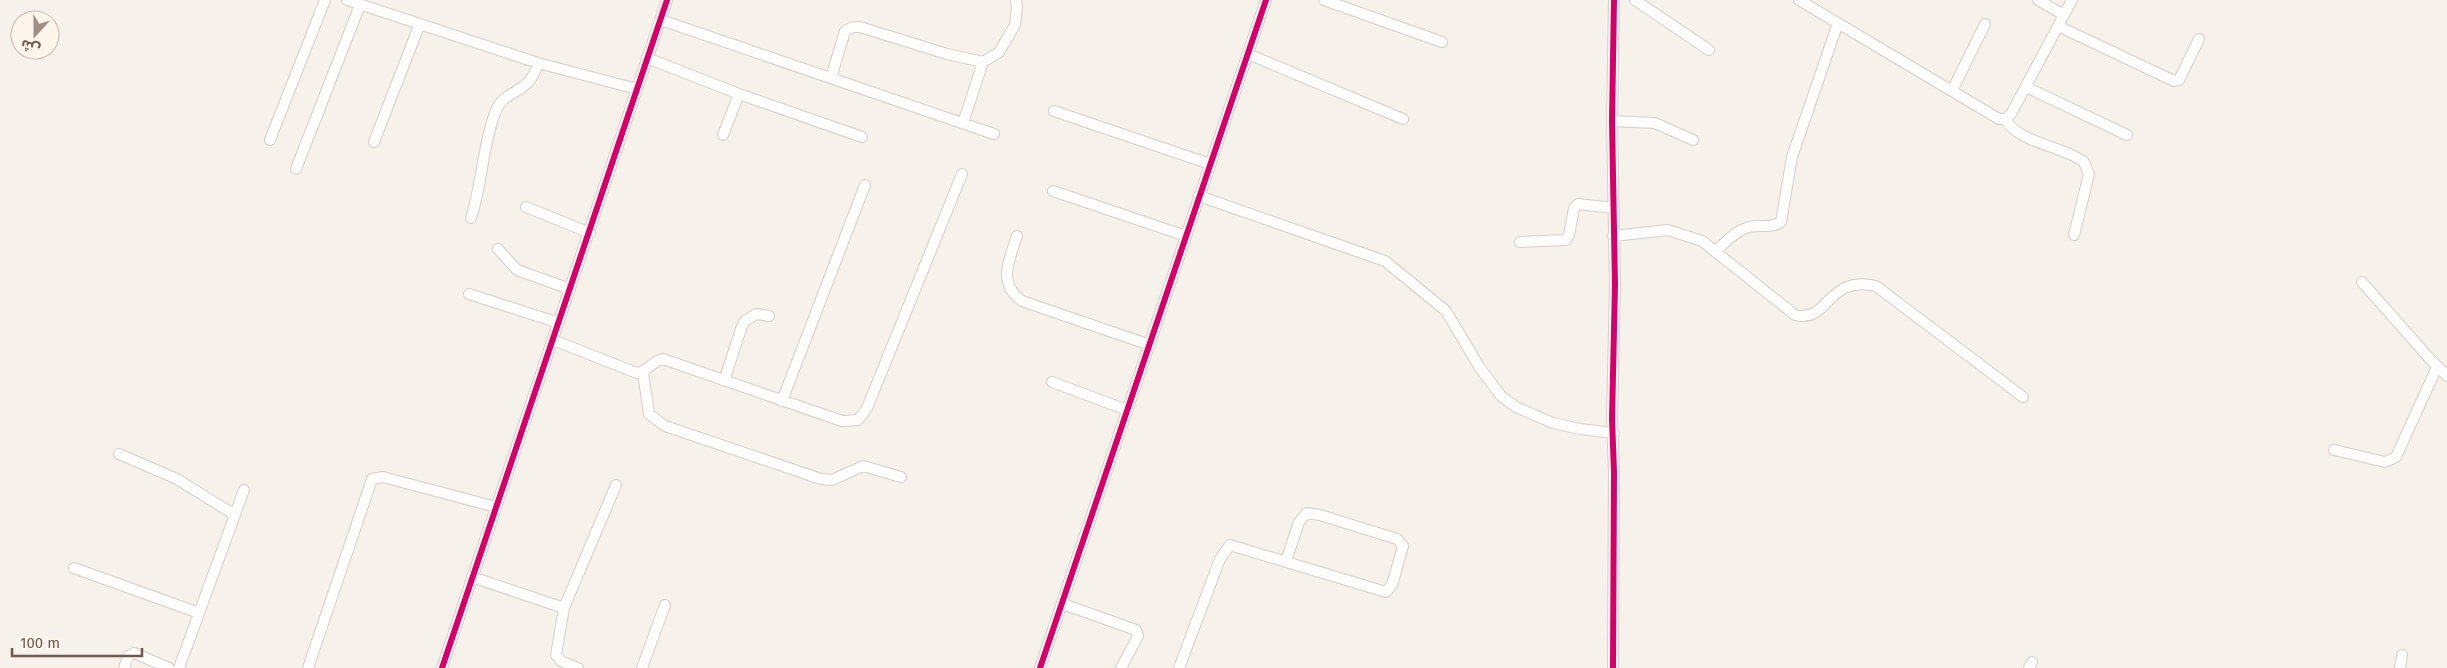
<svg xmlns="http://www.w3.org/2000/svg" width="2447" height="668" font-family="'Fira Sans','Noto Sans Arabic',sans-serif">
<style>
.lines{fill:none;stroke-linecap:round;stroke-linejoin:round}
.minor-casing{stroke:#d5cec9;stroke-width:12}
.minor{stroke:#fefdfc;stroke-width:10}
.cycleway-casing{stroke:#fef5ec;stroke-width:9}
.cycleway{stroke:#d6006c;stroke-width:6}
</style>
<rect width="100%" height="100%" fill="#f6f1eb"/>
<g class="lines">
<defs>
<path id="minor" d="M 347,0 L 538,63 L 637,89
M 1324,0 L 1442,42
M 1635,0 L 1709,50
M 1799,0 L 1999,119 L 2005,119 L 2011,114 L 2072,0
M 2038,0 L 2064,15
M 661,20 L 994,134
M 2058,26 L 2174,81 L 2179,80 L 2199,39
M 1248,54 L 1403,119
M 647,58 L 739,94 L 862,137
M 831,78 L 845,31 L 853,27 L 860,27 L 947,54 L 983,62
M 2026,87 L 2127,135
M 1952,91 L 1985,24
M 1054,111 L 1210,164
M 2005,119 C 2018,143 2063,146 2084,162 L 2089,174 L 2074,235
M 1612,121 L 1655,123 L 1693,140
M 963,123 L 983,62 L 999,52 L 1015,25 L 1017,8 L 1016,0
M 723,135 L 739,94
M 270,140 L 325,0
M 374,142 L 419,26
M 296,169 L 360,5
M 1053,191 L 1186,236
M 1199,196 L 1385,261 L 1446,311 L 1480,368 L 1501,396 L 1516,407 L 1553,423 L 1580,429 L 1614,433
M 526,207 L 590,233
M 471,218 C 482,184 483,144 495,113 C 504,87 529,97 538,63
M 1017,236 C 1009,261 997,283 1022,301 L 1150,345
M 1613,236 L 1668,230 L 1702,241 L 1795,315 C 1829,324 1827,274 1876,286 L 2023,397
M 1520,242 L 1566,240 L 1569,235 L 1574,208 L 1578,204 L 1613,208
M 498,249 L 517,270 L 570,289
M 1716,251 C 1726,242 1735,231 1749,227 C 1760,224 1771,229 1781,222 L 1792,157 L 1838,23
M 2362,282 L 2430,359 L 2447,376
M 469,294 L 559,323
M 553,340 L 637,373 C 647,372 652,361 663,359 L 842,421 L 858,420 L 867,408 L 962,174
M 643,373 L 649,414 L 665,426 L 821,479 L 832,480 L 863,466 L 901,477
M 724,381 L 742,326 L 745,321 L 756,314 L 769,316
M 1052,382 L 1127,410
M 782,401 L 865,185
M 2334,450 L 2385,462 L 2396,457 L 2437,367
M 119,454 L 177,479 L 235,515
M 74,568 L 199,613
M 472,577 L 564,608 L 556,655 L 561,661 L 578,668
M 1063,604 L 1136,630 L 1138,636 L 1121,668
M 564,608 L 616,485
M 124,668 L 128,656 L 134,653 L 169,668
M 179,668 L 244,490
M 308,668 L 372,479 L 383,477 L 496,507
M 442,668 L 667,0
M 642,668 L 665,605
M 1040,668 L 1266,0
M 1179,668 L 1220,559 L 1230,545 L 1386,592 L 1392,585 L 1403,546 L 1397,539 L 1320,515 L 1307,513 L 1299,522 L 1286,561
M 1613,668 L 1614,472 L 1612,419 L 1615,285 L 1612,121 L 1614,0
M 2029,668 L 2032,662
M 2400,668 L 2402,655"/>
</defs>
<use href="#minor" class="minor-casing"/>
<use href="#minor" class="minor"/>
<defs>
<path id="cycleway" d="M 442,668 L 667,0
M 1040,668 L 1266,0
M 1613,668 L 1614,472 L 1612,419 L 1615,285 L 1612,121 L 1614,0"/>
</defs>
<use href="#cycleway" class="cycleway-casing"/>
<use href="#cycleway" class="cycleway"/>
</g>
<g transform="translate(35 35) rotate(201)"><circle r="24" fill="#fef5ec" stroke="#c6b6ac"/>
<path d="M0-4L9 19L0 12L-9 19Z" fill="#a08d84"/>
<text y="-8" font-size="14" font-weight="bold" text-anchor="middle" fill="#72574d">ش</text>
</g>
<path d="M12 648v8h130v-8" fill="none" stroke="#72574d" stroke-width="2.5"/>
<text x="20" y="648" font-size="15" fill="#72574d" stroke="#fef5ec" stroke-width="4" paint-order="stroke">100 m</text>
</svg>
